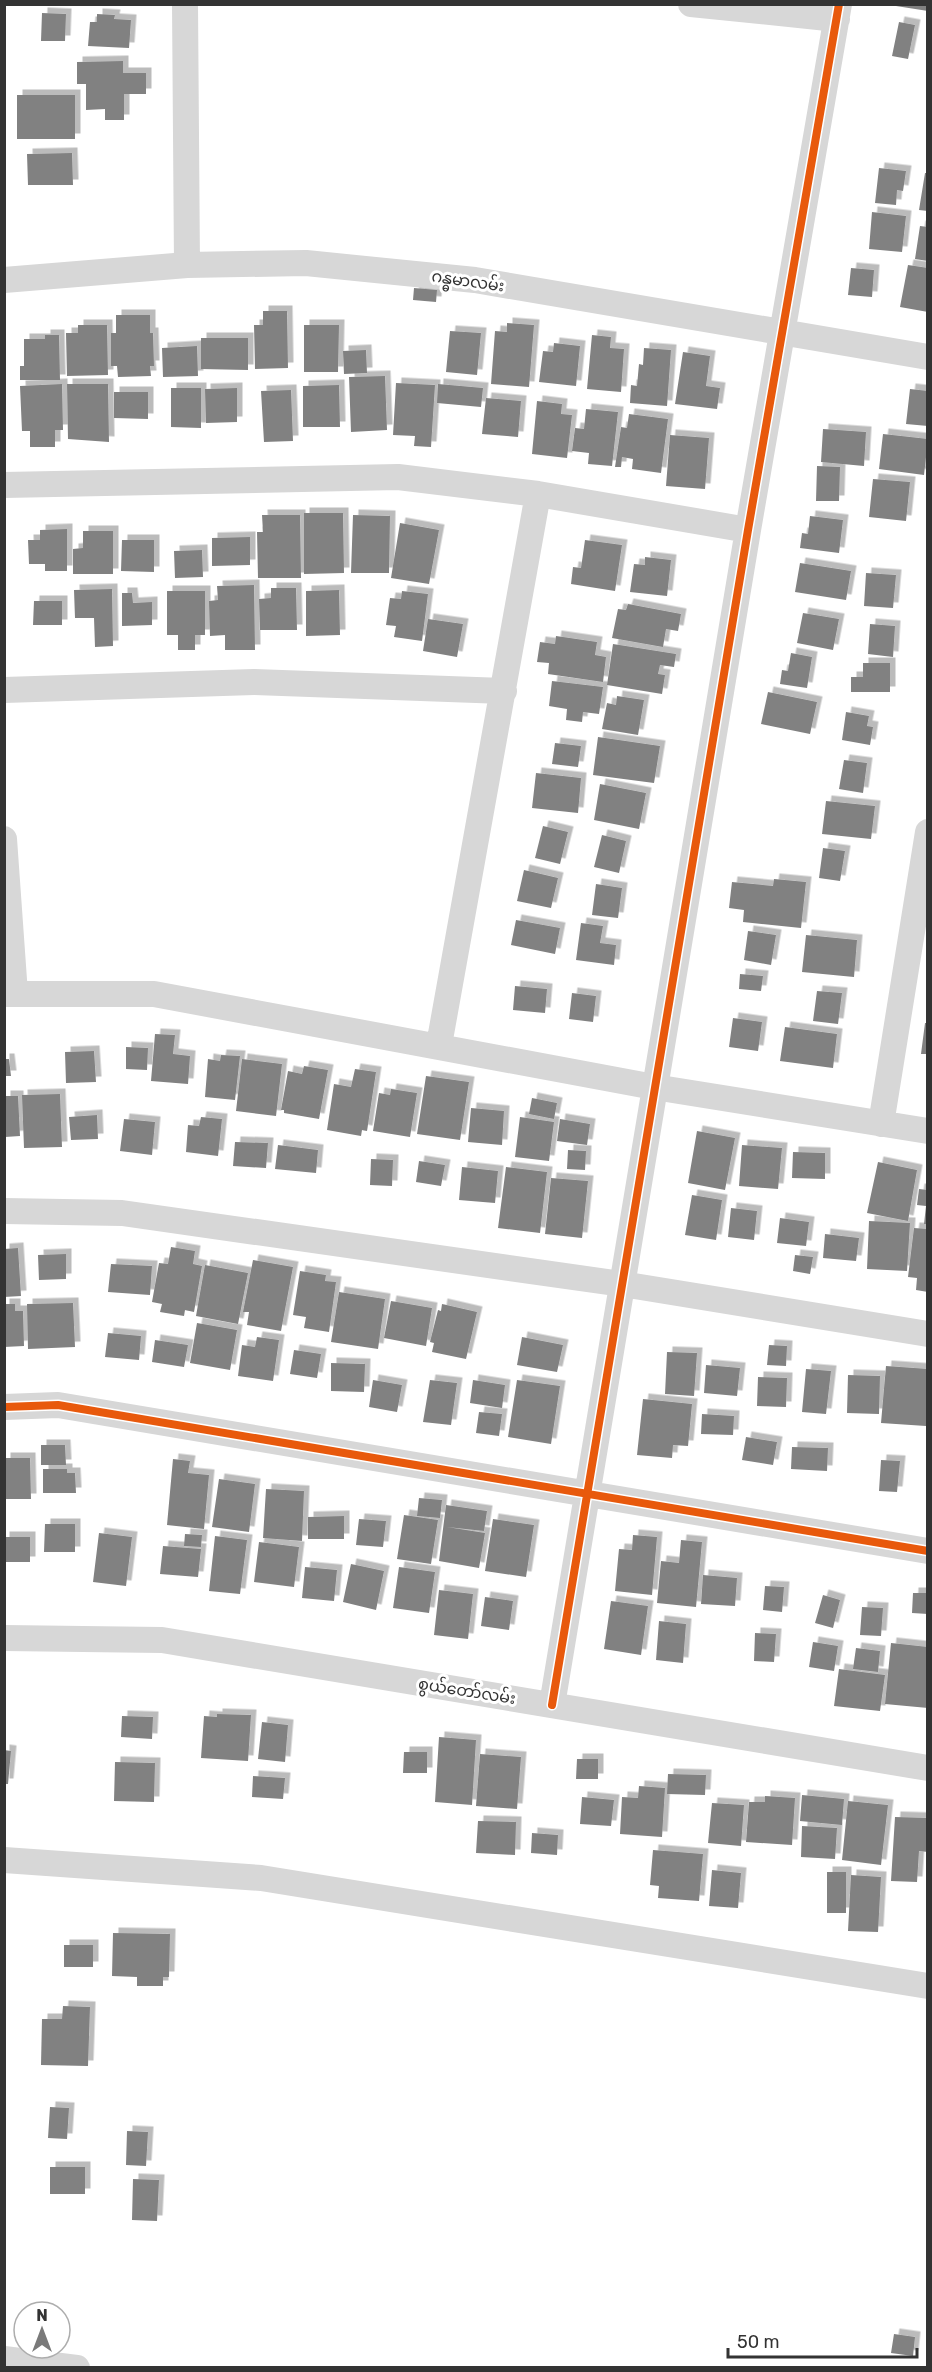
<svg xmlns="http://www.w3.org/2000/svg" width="932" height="2372" font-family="Rubik,'Noto Sans Myanmar',sans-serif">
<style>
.building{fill:#818181;filter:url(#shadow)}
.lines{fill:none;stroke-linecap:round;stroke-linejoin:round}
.minor{stroke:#d7d7d7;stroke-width:26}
.cycleway-casing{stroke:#fff;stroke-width:11}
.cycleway{stroke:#e8590c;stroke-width:8}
.labels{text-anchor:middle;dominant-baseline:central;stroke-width:6;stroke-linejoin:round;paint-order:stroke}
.street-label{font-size:16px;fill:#333;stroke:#fff}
</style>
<defs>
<filter id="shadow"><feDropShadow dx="5.5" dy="-5.5" stdDeviation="0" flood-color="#0004"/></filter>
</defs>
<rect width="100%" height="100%" fill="#fff"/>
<path class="building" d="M 896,4 L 928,4 L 928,11 L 896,6 Z
M 42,13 L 66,14 L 65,41 L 41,41 Z
M 97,14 L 115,15 L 114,19 L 131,20 L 129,48 L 88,46 L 90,22 L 97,22 Z
M 899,22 L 915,25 L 908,59 L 892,56 Z
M 123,61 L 123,73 L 146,73 L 146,94 L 124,94 L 124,120 L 105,120 L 105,109 L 86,110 L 86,84 L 77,84 L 77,62 Z
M 17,95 L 75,95 L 75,139 L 17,139 Z
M 72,153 L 73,185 L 28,185 L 27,154 Z
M 879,168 L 906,171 L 903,191 L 897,190 L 896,205 L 875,203 Z
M 925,173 L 928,173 L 928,211 L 919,210 Z
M 872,212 L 906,216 L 902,252 L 869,249 Z
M 920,226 L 928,227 L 928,261 L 915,259 Z
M 908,265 L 928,268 L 928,312 L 900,307 Z
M 851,268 L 874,270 L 872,297 L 848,295 Z
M 414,288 L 437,290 L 436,302 L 413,300 Z
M 263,311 L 287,311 L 288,368 L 255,369 L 254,325 L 263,325 Z
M 116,315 L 150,315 L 150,333 L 153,333 L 154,366 L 150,366 L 151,376 L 118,377 L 117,366 L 111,366 L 111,333 L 116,333 Z
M 507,323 L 534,325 L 529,387 L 491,384 L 495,331 L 507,332 Z
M 78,325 L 107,325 L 108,375 L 67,376 L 66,333 L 78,333 Z
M 304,325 L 339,325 L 338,372 L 304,372 Z
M 450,331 L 481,333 L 477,375 L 446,372 Z
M 45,335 L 59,335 L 60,380 L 20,380 L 20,366 L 24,366 L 24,339 L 45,339 Z
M 592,335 L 611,337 L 610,348 L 624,349 L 621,392 L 587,389 Z
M 201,338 L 248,338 L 248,370 L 201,369 Z
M 554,343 L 580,346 L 576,386 L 539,382 L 543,351 L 553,352 Z
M 197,346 L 198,376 L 163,377 L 162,348 Z
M 644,348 L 671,350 L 667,406 L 630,403 L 631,385 L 637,386 L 639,364 L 643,365 Z
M 366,350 L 367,373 L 344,374 L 343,351 Z
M 683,352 L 710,356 L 706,386 L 720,388 L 717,409 L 675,404 Z
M 385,376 L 387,430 L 351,432 L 349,377 Z
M 396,383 L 435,385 L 431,447 L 414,446 L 415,436 L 393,435 Z
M 62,384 L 63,430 L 55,430 L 55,447 L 30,447 L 30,431 L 22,431 L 20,386 Z
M 67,384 L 108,384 L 109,442 L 68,439 Z
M 438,384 L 483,388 L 481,407 L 437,403 Z
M 339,385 L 340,427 L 303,427 L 303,386 Z
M 171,388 L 201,388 L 201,428 L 171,427 Z
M 237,388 L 237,422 L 206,423 L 205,389 Z
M 910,389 L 928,391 L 928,426 L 906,424 Z
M 291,390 L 293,441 L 264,442 L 261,391 Z
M 114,392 L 148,392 L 148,419 L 114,418 Z
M 486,398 L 521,401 L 518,437 L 482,434 Z
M 537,401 L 562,404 L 561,414 L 572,415 L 567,458 L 532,454 Z
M 586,409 L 618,412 L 612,466 L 588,464 L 589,453 L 572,451 L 575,428 L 584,429 Z
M 629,414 L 668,419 L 661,473 L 632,469 L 633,459 L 622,457 L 621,467 L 615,467 L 621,427 L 627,428 Z
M 823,429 L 866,432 L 864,466 L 821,462 Z
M 883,434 L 928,439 L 924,475 L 879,469 Z
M 670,435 L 709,438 L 705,489 L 666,486 Z
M 817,466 L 840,467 L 839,501 L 816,501 Z
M 873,479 L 910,482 L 906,521 L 869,517 Z
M 304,513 L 343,513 L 344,573 L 304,574 Z
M 262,515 L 300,515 L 301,578 L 258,578 L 257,532 L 263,532 Z
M 353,515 L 390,516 L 389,573 L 351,573 Z
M 810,516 L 843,520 L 839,553 L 800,548 L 802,533 L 808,534 Z
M 400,523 L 439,530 L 429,584 L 391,578 Z
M 67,529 L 67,571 L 45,571 L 45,564 L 29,564 L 28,540 L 40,540 L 40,530 Z
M 83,531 L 113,531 L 113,574 L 73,574 L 73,549 L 83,548 Z
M 250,537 L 250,565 L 212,566 L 212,538 Z
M 122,540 L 154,540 L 154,572 L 121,571 Z
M 585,540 L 622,545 L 615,591 L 571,584 L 573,567 L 581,568 Z
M 202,550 L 203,577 L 175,578 L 174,551 Z
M 645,557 L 671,560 L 667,596 L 630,592 L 634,564 L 645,565 Z
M 800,563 L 851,571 L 846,600 L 795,592 Z
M 866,573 L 896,575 L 893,608 L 864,606 Z
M 254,585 L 255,650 L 225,650 L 225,635 L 210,636 L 209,601 L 218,600 L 217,586 Z
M 271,588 L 296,588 L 297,630 L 260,630 L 259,599 L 271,598 Z
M 112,589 L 113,646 L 95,647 L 94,618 L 75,618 L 74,590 Z
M 339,590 L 340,635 L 306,636 L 306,591 Z
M 167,591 L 205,591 L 205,635 L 195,635 L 195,650 L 178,650 L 178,635 L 167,635 Z
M 402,591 L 428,594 L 422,641 L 394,637 L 396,626 L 386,625 L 390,598 L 401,599 Z
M 122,593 L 132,593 L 133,603 L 152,602 L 152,625 L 122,626 Z
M 34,601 L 62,601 L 62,625 L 33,625 Z
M 628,604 L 681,614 L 678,631 L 666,629 L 663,647 L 612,638 L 618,609 L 626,610 Z
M 803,613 L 839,619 L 833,650 L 797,643 Z
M 428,619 L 463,624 L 457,657 L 423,651 Z
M 870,624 L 895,626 L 893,657 L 868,654 Z
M 556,636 L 597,642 L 595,655 L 606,657 L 603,682 L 548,674 L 549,663 L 537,662 L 540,642 L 555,644 Z
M 613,644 L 676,654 L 674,667 L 660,665 L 658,674 L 665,675 L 662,694 L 607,685 Z
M 791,653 L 812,657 L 807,688 L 780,684 L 782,670 L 788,671 Z
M 863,663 L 890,663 L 890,692 L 851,692 L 851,677 L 863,677 Z
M 552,681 L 603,687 L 599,714 L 583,712 L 582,722 L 566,720 L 567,709 L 549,706 Z
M 768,692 L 817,702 L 810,734 L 761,724 Z
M 617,696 L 644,700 L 638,735 L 602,729 L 607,703 L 616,705 Z
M 846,712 L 869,716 L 867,726 L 873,727 L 870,745 L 842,740 Z
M 598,737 L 660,746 L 654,783 L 593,775 Z
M 555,743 L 581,746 L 578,767 L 552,764 Z
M 844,760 L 867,763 L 863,793 L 839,789 Z
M 536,773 L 581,778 L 578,813 L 532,808 Z
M 600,784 L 646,793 L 639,829 L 594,820 Z
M 826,801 L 875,806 L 871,839 L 822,834 Z
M 543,826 L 568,832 L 560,864 L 535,858 Z
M 602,835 L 626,841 L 619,873 L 594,867 Z
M 823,848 L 845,851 L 840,881 L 819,878 Z
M 524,870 L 558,878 L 551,908 L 517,901 Z
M 774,879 L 806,882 L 801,928 L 743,922 L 744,910 L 729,908 L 732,882 L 773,886 Z
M 596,884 L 622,888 L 618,918 L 592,915 Z
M 516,920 L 560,928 L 555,954 L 511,945 Z
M 581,923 L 603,926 L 600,943 L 616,945 L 614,965 L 576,960 Z
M 748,931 L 776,935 L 771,965 L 744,960 Z
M 806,935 L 857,940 L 854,977 L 802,972 Z
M 740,974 L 763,976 L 761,991 L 739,989 Z
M 515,986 L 547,989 L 545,1013 L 513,1010 Z
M 817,991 L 842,993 L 838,1024 L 813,1021 Z
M 572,993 L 596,996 L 593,1022 L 569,1019 Z
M 733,1018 L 762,1022 L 758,1051 L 729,1047 Z
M 925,1023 L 928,1023 L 928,1054 L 921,1054 Z
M 785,1027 L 837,1034 L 833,1068 L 780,1061 Z
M 155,1034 L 175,1035 L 173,1054 L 190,1056 L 188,1084 L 151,1081 Z
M 126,1047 L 148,1048 L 147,1070 L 126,1069 Z
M 94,1051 L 96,1082 L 66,1083 L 65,1052 Z
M 221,1055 L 240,1056 L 235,1100 L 205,1097 L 208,1059 L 220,1061 Z
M 4,1059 L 9,1059 L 11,1076 L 4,1076 Z
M 242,1059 L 282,1064 L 276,1116 L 236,1111 Z
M 304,1066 L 328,1070 L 319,1119 L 284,1113 L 284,1110 L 281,1110 L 288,1071 L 302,1074 Z
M 355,1069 L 376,1072 L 367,1131 L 362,1130 L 361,1136 L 327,1130 L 334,1084 L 351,1087 Z
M 426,1076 L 469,1082 L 460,1140 L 417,1134 Z
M 391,1089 L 417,1093 L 410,1137 L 373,1131 L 379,1093 L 390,1095 Z
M 60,1094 L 62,1147 L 24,1148 L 22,1095 Z
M 5,1096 L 18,1096 L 20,1136 L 5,1137 Z
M 532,1098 L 557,1103 L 554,1119 L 529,1114 Z
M 471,1108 L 504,1111 L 502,1145 L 468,1142 Z
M 97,1115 L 98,1139 L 71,1140 L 69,1117 Z
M 201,1117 L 222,1119 L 218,1156 L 186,1152 L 188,1125 L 199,1126 Z
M 520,1117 L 554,1122 L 549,1161 L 515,1157 Z
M 124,1119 L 155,1122 L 152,1155 L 120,1151 Z
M 560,1119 L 590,1124 L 587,1145 L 557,1141 Z
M 697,1131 L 735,1138 L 725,1190 L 688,1183 Z
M 235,1142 L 268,1143 L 266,1168 L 233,1166 Z
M 278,1145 L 318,1150 L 316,1173 L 275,1169 Z
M 742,1145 L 782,1148 L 778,1189 L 739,1186 Z
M 568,1150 L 586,1151 L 585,1170 L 567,1169 Z
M 793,1152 L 825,1153 L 825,1179 L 792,1178 Z
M 371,1159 L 393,1160 L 392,1186 L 370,1185 Z
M 419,1161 L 445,1165 L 441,1186 L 416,1182 Z
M 878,1162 L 917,1170 L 908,1221 L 867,1213 Z
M 462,1167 L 498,1171 L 495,1203 L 459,1200 Z
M 506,1167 L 547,1172 L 540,1233 L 498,1228 Z
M 551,1178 L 588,1181 L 582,1238 L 545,1234 Z
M 919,1189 L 928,1190 L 928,1224 L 924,1224 L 926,1206 L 917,1205 Z
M 692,1195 L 722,1200 L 716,1240 L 685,1235 Z
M 731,1208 L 757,1211 L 754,1240 L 728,1237 Z
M 780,1218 L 809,1222 L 806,1246 L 777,1243 Z
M 869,1221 L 910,1223 L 907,1271 L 867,1269 Z
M 914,1228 L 928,1229 L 928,1292 L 916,1290 L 917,1278 L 908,1277 Z
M 825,1234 L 859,1238 L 856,1261 L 823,1258 Z
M 171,1247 L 195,1251 L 193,1264 L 202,1266 L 194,1312 L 185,1310 L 184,1316 L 160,1312 L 162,1304 L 152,1302 L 159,1263 L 168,1264 Z
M 18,1248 L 21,1296 L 4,1297 L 4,1249 Z
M 66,1254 L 66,1279 L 39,1280 L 38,1255 Z
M 795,1255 L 813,1257 L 810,1274 L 793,1271 Z
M 253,1260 L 293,1267 L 281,1331 L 247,1325 L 249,1312 L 243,1312 Z
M 111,1264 L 152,1266 L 150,1295 L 108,1292 Z
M 205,1265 L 248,1273 L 238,1324 L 196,1316 Z
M 300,1271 L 326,1275 L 325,1281 L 336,1282 L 329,1332 L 304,1328 L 306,1317 L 293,1315 Z
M 339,1292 L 385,1299 L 378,1349 L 331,1342 Z
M 391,1301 L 432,1308 L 426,1346 L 384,1338 Z
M 73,1303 L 75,1347 L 28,1349 L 27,1304 Z
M 4,1304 L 15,1304 L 15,1311 L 23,1311 L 24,1346 L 4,1347 Z
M 442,1304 L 477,1312 L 466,1359 L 432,1352 L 434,1343 L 430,1342 L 438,1310 L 441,1311 Z
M 197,1323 L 237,1330 L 230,1370 L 190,1363 Z
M 108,1333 L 141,1336 L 139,1360 L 105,1357 Z
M 257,1337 L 279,1340 L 273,1381 L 238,1376 L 242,1345 L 255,1347 Z
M 522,1337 L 563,1345 L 557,1372 L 517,1365 Z
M 155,1340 L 188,1345 L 184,1367 L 152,1362 Z
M 769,1345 L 787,1346 L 786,1366 L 767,1365 Z
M 294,1350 L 321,1354 L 317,1378 L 290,1374 Z
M 667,1352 L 697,1353 L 694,1396 L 665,1394 Z
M 331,1363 L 365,1364 L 364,1392 L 331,1391 Z
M 706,1365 L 740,1368 L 737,1396 L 704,1393 Z
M 886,1366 L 928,1369 L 926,1426 L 881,1423 Z
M 806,1369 L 831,1371 L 826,1414 L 802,1412 Z
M 848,1375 L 880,1376 L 879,1414 L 847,1413 Z
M 758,1377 L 787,1378 L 786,1407 L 757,1406 Z
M 373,1380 L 402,1385 L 397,1412 L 369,1407 Z
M 430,1380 L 457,1383 L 451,1425 L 423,1422 Z
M 473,1380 L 505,1385 L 502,1408 L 470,1403 Z
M 517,1380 L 560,1386 L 551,1444 L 508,1437 Z
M 643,1399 L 692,1404 L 688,1446 L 673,1445 L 672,1458 L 637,1455 Z
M 479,1412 L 502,1414 L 499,1436 L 476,1433 Z
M 702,1414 L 734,1416 L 733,1435 L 701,1434 Z
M 746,1437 L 777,1442 L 773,1465 L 742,1460 Z
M 41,1445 L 65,1445 L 66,1465 L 41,1465 Z
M 792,1447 L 828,1448 L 827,1471 L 791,1469 Z
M 5,1458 L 30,1458 L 31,1499 L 5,1499 Z
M 173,1459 L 190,1461 L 188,1473 L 209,1475 L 204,1529 L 167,1525 Z
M 881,1460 L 900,1461 L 897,1492 L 879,1491 Z
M 43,1469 L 67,1469 L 67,1473 L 75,1473 L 76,1493 L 43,1493 Z
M 219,1479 L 255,1484 L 249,1532 L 212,1527 Z
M 266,1489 L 304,1491 L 302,1541 L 263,1538 Z
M 419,1498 L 442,1500 L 440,1518 L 417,1516 Z
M 446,1505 L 487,1511 L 484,1531 L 447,1527 L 485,1533 L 479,1568 L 439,1561 Z
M 404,1515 L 438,1520 L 431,1564 L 397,1559 Z
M 344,1516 L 344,1539 L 308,1539 L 308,1517 Z
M 359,1519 L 386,1521 L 383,1547 L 356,1545 Z
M 493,1519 L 534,1525 L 526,1577 L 485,1571 Z
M 45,1524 L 75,1524 L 75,1552 L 44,1552 Z
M 99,1533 L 132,1537 L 126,1586 L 93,1582 Z
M 185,1534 L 202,1535 L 201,1547 L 184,1546 Z
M 633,1535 L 657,1537 L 652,1595 L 615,1591 L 619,1549 L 632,1550 Z
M 215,1536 L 247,1540 L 240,1594 L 209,1591 Z
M 4,1537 L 30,1537 L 30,1562 L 4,1562 Z
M 681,1540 L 702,1542 L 696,1607 L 657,1603 L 661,1561 L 679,1563 Z
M 259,1542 L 299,1547 L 294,1587 L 254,1582 Z
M 163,1546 L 201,1549 L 198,1577 L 160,1574 Z
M 351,1564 L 384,1571 L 376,1610 L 343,1602 Z
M 305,1567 L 337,1570 L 334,1601 L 302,1598 Z
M 399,1567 L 435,1572 L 429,1613 L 393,1608 Z
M 703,1575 L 737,1578 L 735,1606 L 701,1604 Z
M 765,1586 L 784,1587 L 782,1612 L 763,1610 Z
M 439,1590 L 473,1594 L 468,1639 L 434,1635 Z
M 913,1593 L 928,1593 L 928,1614 L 912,1613 Z
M 823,1595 L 840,1600 L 833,1628 L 815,1623 Z
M 485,1597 L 513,1601 L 509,1630 L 481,1626 Z
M 611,1601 L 648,1606 L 641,1655 L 604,1649 Z
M 862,1607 L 883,1608 L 881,1636 L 860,1635 Z
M 659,1621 L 686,1624 L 683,1663 L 656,1660 Z
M 755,1633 L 776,1634 L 774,1662 L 754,1661 Z
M 813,1642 L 838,1646 L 834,1671 L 809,1667 Z
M 891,1643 L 928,1647 L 928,1708 L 885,1704 Z
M 856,1648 L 880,1651 L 878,1672 L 853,1669 Z
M 839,1669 L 885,1675 L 880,1711 L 834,1706 Z
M 217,1714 L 251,1715 L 248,1761 L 201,1758 L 204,1716 L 217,1717 Z
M 122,1716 L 153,1717 L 152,1739 L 121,1737 Z
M 262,1722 L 288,1725 L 285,1762 L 258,1759 Z
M 439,1737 L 476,1740 L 472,1805 L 435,1802 Z
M 4,1750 L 11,1751 L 8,1784 L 4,1784 Z
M 404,1752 L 427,1752 L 427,1773 L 403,1773 Z
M 480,1754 L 521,1757 L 517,1809 L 476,1806 Z
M 577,1759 L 598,1759 L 598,1779 L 576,1779 Z
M 115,1762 L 155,1763 L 154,1802 L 114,1801 Z
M 668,1774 L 706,1775 L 705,1795 L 667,1794 Z
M 253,1776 L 285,1778 L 283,1799 L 252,1797 Z
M 639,1786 L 665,1788 L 662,1837 L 620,1834 L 622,1797 L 638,1798 Z
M 802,1795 L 844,1799 L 842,1825 L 800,1821 Z
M 765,1796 L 795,1798 L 792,1845 L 746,1842 L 749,1802 L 765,1802 Z
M 582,1797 L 614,1800 L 611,1826 L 580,1824 Z
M 848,1801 L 888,1805 L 881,1865 L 842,1860 Z
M 712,1803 L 744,1805 L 741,1846 L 708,1843 Z
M 895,1817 L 928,1818 L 928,1852 L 919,1851 L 917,1882 L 891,1881 Z
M 478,1821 L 516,1822 L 515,1855 L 476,1853 Z
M 802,1826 L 837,1828 L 835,1859 L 801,1857 Z
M 532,1833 L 558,1835 L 557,1855 L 531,1853 Z
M 653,1850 L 703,1854 L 699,1901 L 658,1898 L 659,1886 L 650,1885 Z
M 712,1870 L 741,1873 L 738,1908 L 709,1906 Z
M 827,1872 L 846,1872 L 846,1913 L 827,1913 Z
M 851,1875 L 881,1877 L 878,1932 L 848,1931 Z
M 113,1933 L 170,1934 L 169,1977 L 163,1977 L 163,1986 L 137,1986 L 137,1977 L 112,1976 Z
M 64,1945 L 93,1945 L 93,1967 L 64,1967 Z
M 63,2006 L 90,2007 L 88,2066 L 41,2065 L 42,2019 L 62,2019 Z
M 50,2107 L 69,2108 L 67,2139 L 48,2138 Z
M 127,2131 L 148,2132 L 146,2166 L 126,2165 Z
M 50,2167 L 85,2167 L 85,2194 L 50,2194 Z
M 133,2179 L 159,2180 L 157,2221 L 132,2220 Z
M 894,2334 L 915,2337 L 913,2356 L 891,2353 Z"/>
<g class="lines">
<path class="minor" d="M 185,4 L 187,265
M 691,4 L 837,19
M 4,280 L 187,265 L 306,263 L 475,280 L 928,357
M 4,485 L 398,477 L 538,494 L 748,530
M 4,690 L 254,682 L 504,691
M 4,839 L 15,994
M 4,994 L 154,994 L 654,1087 L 928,1131
M 439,1045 L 538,494
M 881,1124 L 928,832
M 4,1211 L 122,1213 L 622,1284 L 928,1334
M 4,1407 L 58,1405 L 928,1551
M 4,1638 L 162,1640 L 928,1768
M 552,1705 L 748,530 L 839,4
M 4,1860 L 261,1878 L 928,1986
M 4,2359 L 77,2368"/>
<defs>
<path id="cycleway" d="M 4,1407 L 58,1405 L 928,1551
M 552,1705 L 748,530 L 839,4"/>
</defs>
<use href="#cycleway" class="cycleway-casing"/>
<use href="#cycleway" class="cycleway"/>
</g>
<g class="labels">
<g class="street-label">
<text transform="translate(468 281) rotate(8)">ဂန္ဓမာလမ်း</text>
<text transform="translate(467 1691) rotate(9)">စွယ်တော်လမ်း</text>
</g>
</g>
<rect width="932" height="2372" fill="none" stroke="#333333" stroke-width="12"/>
<g transform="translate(42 2330)"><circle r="28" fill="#ffffff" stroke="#adadad" stroke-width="1.5"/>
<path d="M0-4.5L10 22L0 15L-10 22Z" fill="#7a7a7a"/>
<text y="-9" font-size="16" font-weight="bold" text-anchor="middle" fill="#333333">N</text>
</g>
<path d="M728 2348v9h189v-9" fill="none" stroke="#333333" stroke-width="3"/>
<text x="737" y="2348" font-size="18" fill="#333333" stroke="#ffffff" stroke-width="4.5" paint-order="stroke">50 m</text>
</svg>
